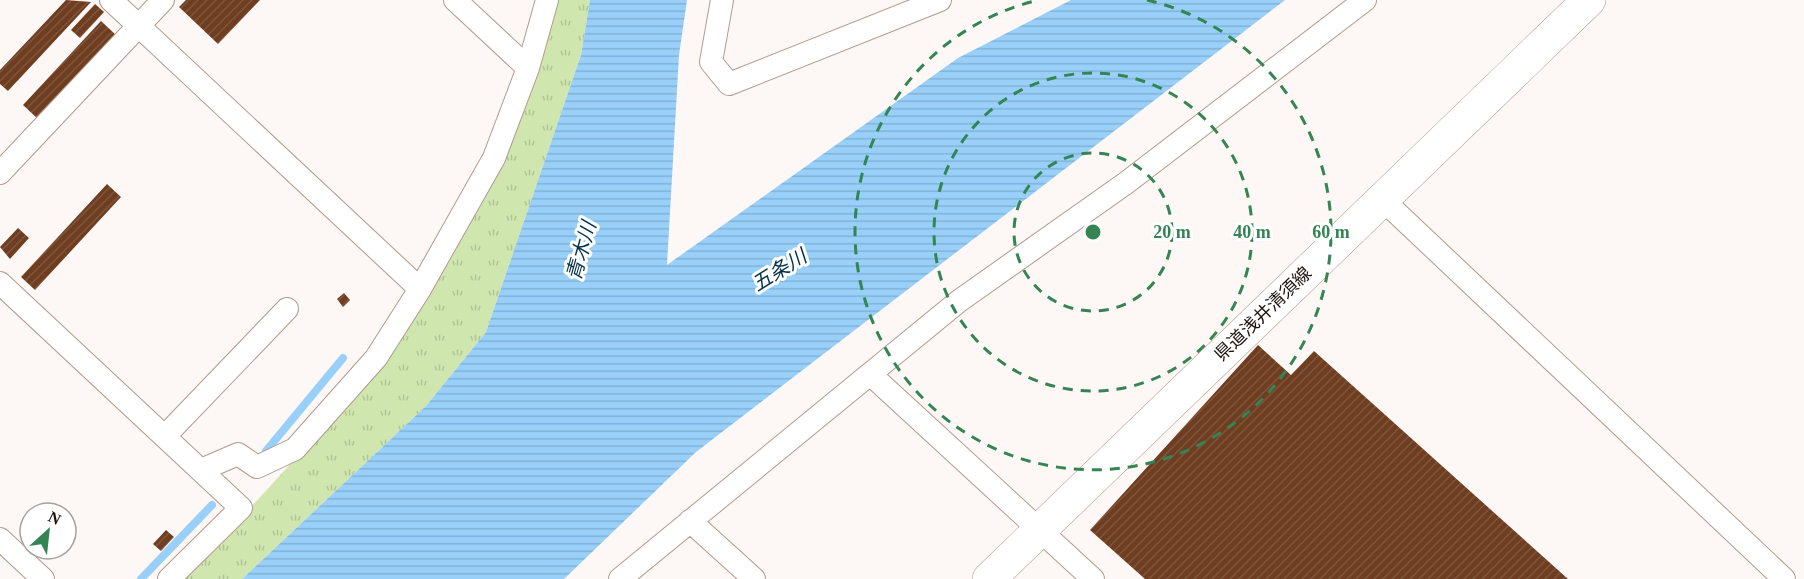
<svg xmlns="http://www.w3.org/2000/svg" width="1804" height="579" font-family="'Times New Roman','Noto Sans JP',serif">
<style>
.grass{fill:url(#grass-tufts)}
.water{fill:url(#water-rules)}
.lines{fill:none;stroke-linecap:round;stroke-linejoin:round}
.stream{stroke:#99d0fa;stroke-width:8}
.building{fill:url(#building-hatch)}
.minor-casing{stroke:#b29a8d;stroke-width:24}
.secondary-casing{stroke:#b29a8d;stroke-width:34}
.minor{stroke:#fff;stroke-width:22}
.secondary{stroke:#fff;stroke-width:33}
.ring{fill:none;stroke:#358454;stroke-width:3;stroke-dasharray:10 8}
.labels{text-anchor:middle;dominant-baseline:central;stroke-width:6;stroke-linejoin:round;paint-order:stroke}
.street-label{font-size:18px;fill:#1c130e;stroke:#fff}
.water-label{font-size:20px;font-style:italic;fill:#05314c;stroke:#fff}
.centre{fill:#358454;stroke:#fff;stroke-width:3}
.ring-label{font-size:18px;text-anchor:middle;font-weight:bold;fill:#358454;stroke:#fff;stroke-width:6;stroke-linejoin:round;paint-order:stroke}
</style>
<defs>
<pattern id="grass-tufts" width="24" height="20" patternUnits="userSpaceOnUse" patternTransform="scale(1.5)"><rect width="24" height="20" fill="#d0e6af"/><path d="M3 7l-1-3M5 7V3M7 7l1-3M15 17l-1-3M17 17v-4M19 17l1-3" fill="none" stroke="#b2c495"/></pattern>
<pattern id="water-rules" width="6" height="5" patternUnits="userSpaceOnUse" patternTransform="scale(1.5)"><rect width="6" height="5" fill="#99d0fa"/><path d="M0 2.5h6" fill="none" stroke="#83b2d5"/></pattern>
<pattern id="building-hatch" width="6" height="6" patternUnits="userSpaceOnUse" patternTransform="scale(1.5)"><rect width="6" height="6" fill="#6f3d20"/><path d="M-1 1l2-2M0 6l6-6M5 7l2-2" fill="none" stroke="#7e563e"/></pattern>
</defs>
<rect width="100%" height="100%" fill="#fdf7f5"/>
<path class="grass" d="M 552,0 L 590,0 L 581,55 L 486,332 L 426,406 L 242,579 L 181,579 L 240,519 L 373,374 L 418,314 L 505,160 Z"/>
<path class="water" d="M 590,0 L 687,0 L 679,55 L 667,265 L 958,58 L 1071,0 L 1285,0 L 696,452 L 564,579 L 242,579 L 426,406 L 486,332 L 581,55 Z"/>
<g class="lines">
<path class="stream" d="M 266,451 L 343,358
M 141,579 L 212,505"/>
</g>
<path class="building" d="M 66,0 L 91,2 L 8,91 L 0,84 L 0,70 Z
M 186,0 L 260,0 L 218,44 L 179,7 Z
M 95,4 L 104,12 L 80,38 L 71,30 Z
M 101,21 L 117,36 L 39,120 L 23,105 Z
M 107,184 L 121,197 L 35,290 L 21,277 Z
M 18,228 L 29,238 L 10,259 L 0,247 Z
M 344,293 L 350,300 L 343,307 L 337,299 Z
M 1258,345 L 1291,375 L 1314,351 L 1568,579 L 1145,579 L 1090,530 Z
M 166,530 L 174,537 L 161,551 L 153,544 Z"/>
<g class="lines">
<defs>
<path id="minor" d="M 111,0 L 420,289
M 455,0 L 528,68
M 722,0 L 711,62 L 729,84 L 940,0
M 0,173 L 163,0
M 1382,199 L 1784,579
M 0,283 L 241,508 L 169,579
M 870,374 L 1093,579
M 165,436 L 287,309
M 201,470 L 238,454 L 257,467 L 295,449 L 376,358 L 420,289 L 494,158 L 528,68 L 547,0
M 690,521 L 754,579
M 0,539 L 43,579
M 620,579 L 959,301 L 1126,183 L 1365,0"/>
<path id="secondary" d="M 989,579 L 1589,0"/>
</defs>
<use href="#minor" class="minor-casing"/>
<use href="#secondary" class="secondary-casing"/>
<use href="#minor" class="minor"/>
<use href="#secondary" class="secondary"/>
</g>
<g class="ring">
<circle cx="1093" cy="232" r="79"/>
<circle cx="1093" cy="232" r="159"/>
<path d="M1147 0A238 238 0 1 1 1039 0"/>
</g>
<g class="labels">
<g class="street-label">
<text transform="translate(1263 314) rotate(-44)">県道浅井清須線</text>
</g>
<g class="water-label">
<text transform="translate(581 251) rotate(-74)">青木川</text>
<text transform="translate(779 270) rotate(-32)">五条川</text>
</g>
</g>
<circle cx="1093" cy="232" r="9" class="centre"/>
<g class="ring-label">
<text x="1172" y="238">20 m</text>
<text x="1252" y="238">40 m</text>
<text x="1331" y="238">60 m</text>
</g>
<g transform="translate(48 531) rotate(27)"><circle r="28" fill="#ffffff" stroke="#a4a19f" stroke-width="1.5"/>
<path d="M0-4.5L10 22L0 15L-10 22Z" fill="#358454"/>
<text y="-9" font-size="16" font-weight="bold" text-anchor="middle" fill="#1c130e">N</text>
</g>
</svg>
